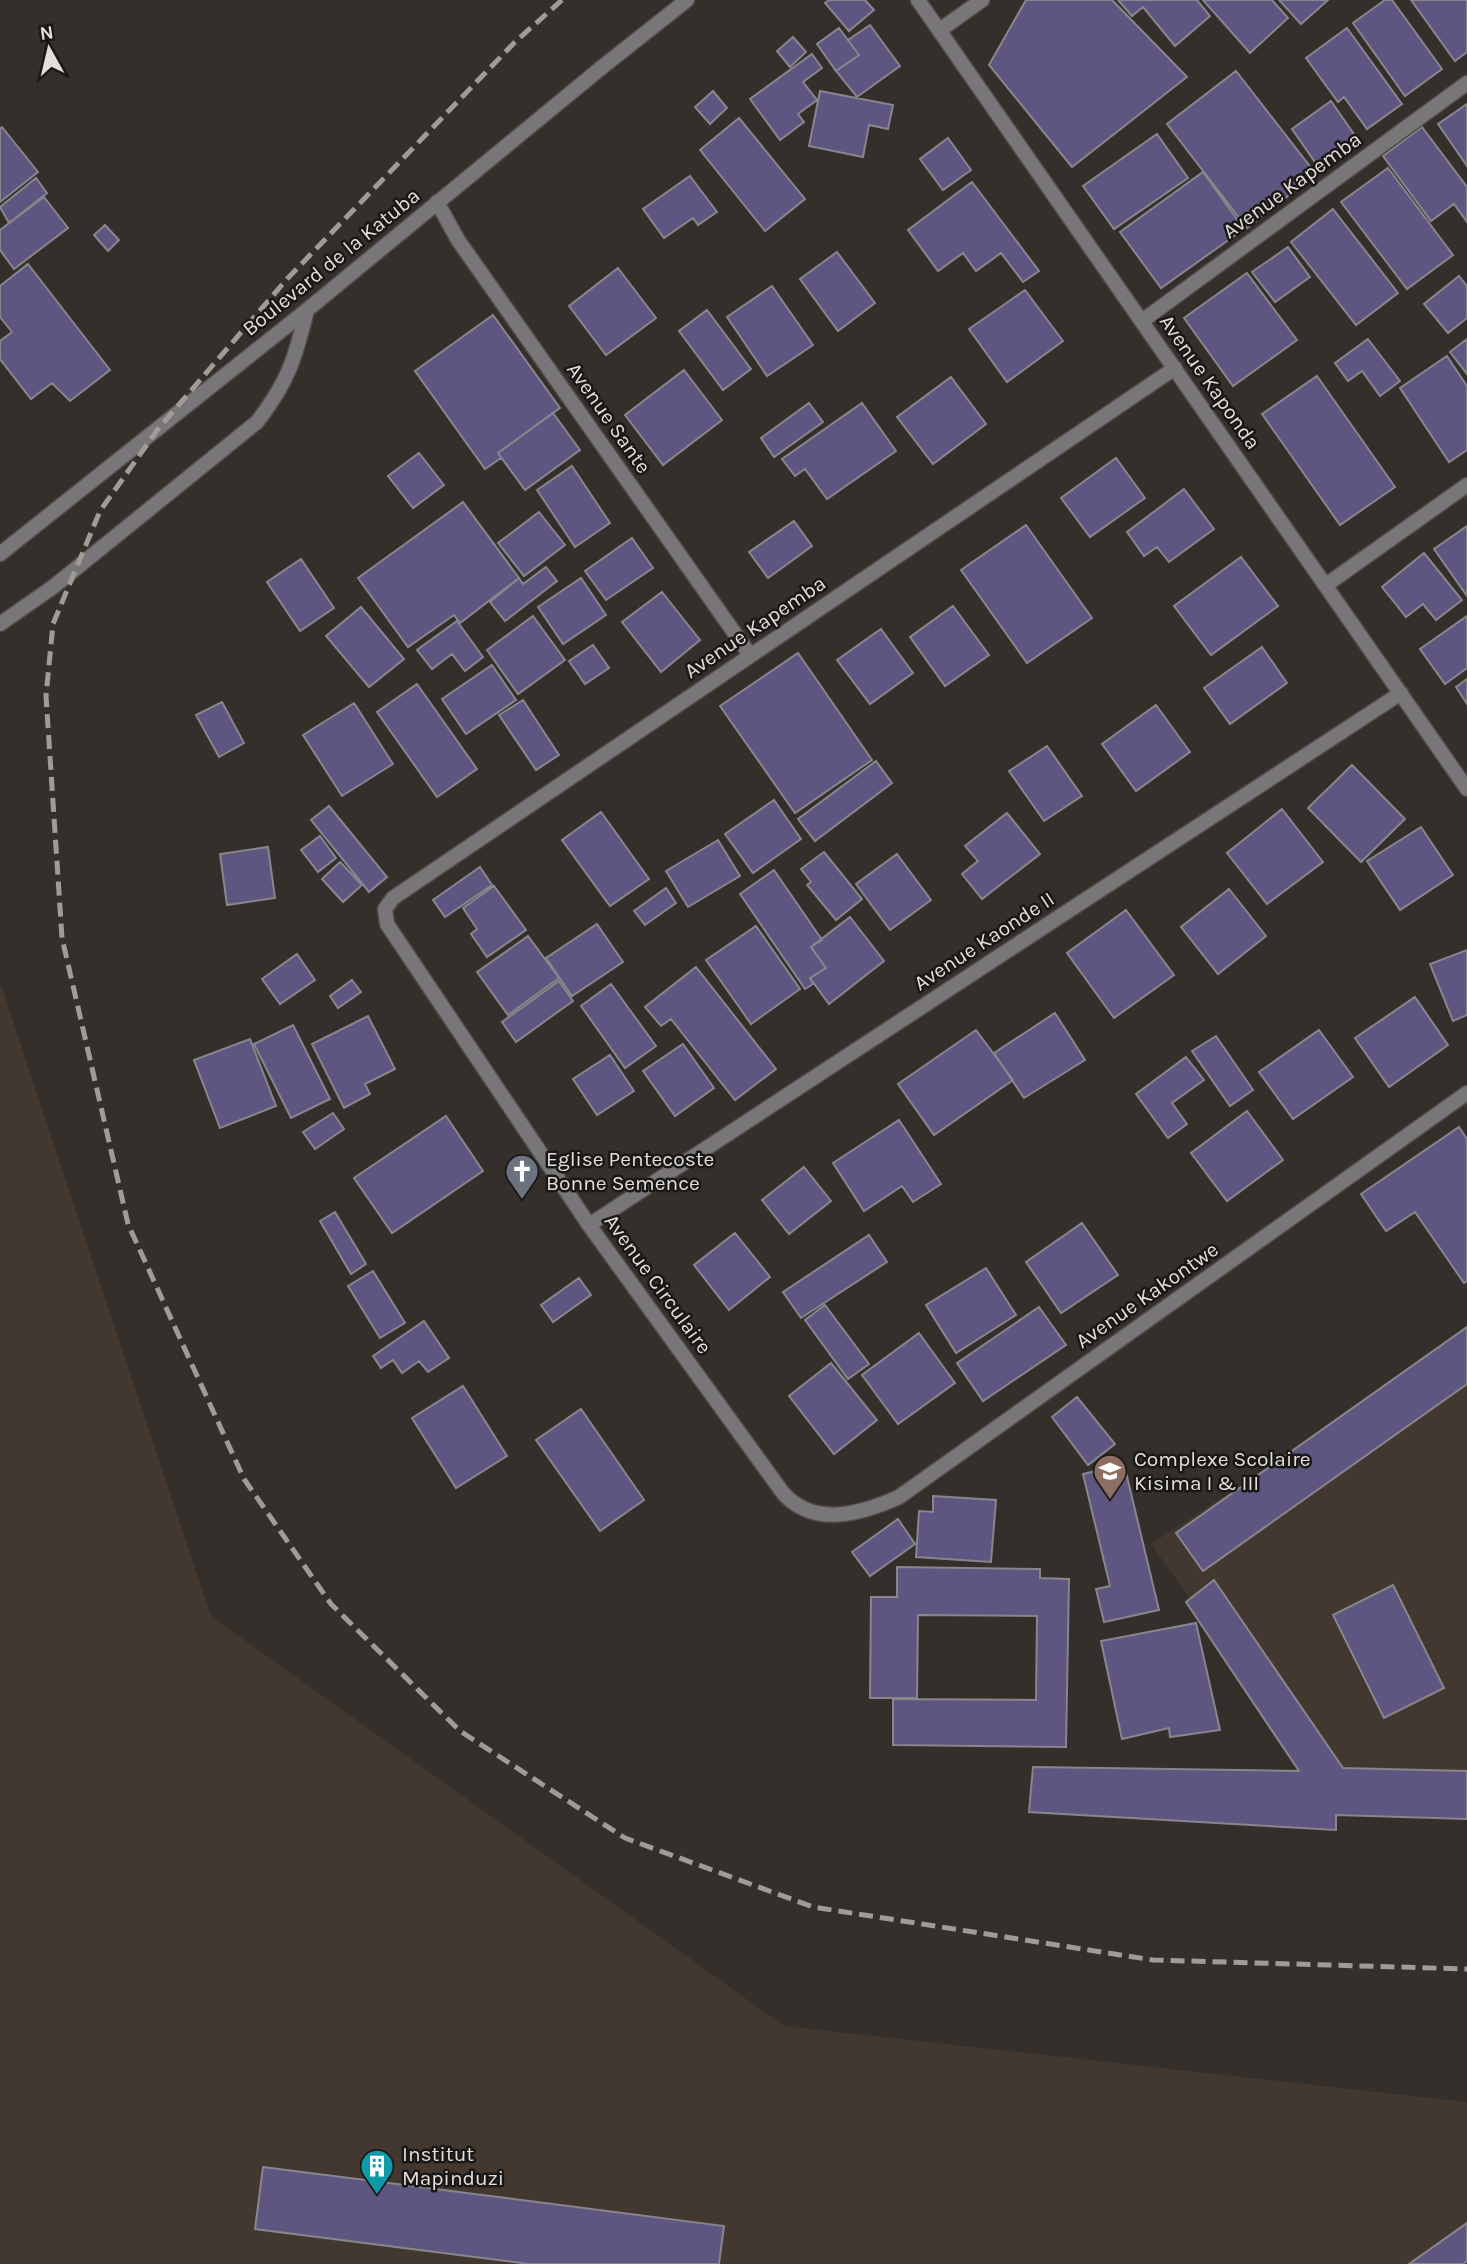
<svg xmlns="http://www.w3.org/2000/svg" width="1467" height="2264" font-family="Karla,sans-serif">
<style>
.built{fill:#423830}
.building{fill:#5f5581;stroke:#87868d;stroke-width:2}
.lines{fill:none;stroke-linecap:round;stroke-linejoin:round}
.minor-casing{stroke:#504b47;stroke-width:17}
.tertiary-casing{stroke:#504b47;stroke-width:17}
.minor{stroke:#787679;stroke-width:14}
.tertiary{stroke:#787679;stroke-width:14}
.rail{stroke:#9f9c98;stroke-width:5;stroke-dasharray:14 7;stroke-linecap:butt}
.labels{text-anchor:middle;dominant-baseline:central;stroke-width:5;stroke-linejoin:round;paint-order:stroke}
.street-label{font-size:21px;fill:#e1dedb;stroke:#1a1816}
.poi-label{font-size:21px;fill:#e1dedb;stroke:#1a1816;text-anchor:start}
</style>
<rect width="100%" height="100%" fill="#342f2b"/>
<path class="built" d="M 0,982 L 211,1616 L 784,2026 L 1467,2102 L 1467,2228 L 1419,2264 L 0,2264 Z
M 1467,1340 L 1467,1806 L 1335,1803 L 1151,1544 Z"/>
<path class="building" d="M 829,0 L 865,0 L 874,10 L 849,31 L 825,3 Z
M 1026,0 L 1112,0 L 1187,77 L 1072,167 L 989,65 Z
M 1118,0 L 1197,0 L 1210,16 L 1175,46 L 1143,7 L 1132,16 Z
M 1203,0 L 1272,0 L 1288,18 L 1250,53 Z
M 1279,0 L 1328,0 L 1301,24 Z
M 1385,0 L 1392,0 L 1442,69 L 1405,96 L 1353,23 Z
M 1411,0 L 1467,0 L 1467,52 L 1455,61 Z
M 870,25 L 900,66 L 857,97 L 836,71 L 859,55 L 848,40 Z
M 839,28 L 859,55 L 836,71 L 817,44 Z
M 1347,28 L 1402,104 L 1367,129 L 1344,97 L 1338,102 L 1306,58 Z
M 793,37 L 806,52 L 790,67 L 777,51 Z
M 812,54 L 822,68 L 803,82 L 817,100 L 798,114 L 804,122 L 780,140 L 750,99 Z
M 1236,71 L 1316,174 L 1247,228 L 1167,124 Z
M 713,91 L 727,108 L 710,124 L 695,107 Z
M 820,91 L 893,105 L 888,129 L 869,125 L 863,157 L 809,146 Z
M 1331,101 L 1356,137 L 1317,165 L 1292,129 Z
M 1467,104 L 1467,166 L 1438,124 Z
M 739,118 L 805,199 L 765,231 L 700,150 Z
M 2,127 L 38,172 L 0,202 L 0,129 Z
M 1422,127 L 1467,187 L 1467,222 L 1454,204 L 1431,221 L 1383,156 Z
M 1157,134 L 1188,178 L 1114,229 L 1083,186 Z
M 948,138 L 971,170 L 943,190 L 920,159 Z
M 1388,168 L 1453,255 L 1407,289 L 1341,202 Z
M 1203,172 L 1244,229 L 1161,288 L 1120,232 Z
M 690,176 L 717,212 L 698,225 L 693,218 L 664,238 L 643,209 Z
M 36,178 L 47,193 L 9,223 L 0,207 Z
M 972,182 L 1039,271 L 1023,282 L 1001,253 L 976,271 L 963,253 L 938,271 L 908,230 Z
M 44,197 L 68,228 L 14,269 L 0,250 L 0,230 Z
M 1333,209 L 1398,293 L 1356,325 L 1291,242 Z
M 105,225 L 119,240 L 108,251 L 94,235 Z
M 1288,247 L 1310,277 L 1275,302 L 1252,272 Z
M 837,252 L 875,303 L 838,331 L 800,279 Z
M 28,264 L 110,370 L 70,401 L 52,383 L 31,399 L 0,359 L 0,341 L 12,332 L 0,317 L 0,286 Z
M 618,268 L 656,318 L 606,355 L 569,306 Z
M 1247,273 L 1297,340 L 1233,386 L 1184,318 Z
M 1459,276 L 1467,286 L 1467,318 L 1448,333 L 1424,304 Z
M 772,286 L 813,345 L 767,376 L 727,317 Z
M 1025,290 L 1063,341 L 1007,382 L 969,329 Z
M 707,310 L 751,369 L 723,390 L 679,331 Z
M 493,315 L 560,408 L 498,453 L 501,458 L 485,469 L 415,371 Z
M 1368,339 L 1400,381 L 1380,396 L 1362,371 L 1348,381 L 1335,363 Z
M 1467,339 L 1467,374 L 1450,352 Z
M 1447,356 L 1467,386 L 1467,450 L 1449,462 L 1400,388 Z
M 684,370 L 722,420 L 663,465 L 625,415 Z
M 1317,376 L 1395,487 L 1340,525 L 1262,414 Z
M 951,377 L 986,424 L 933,464 L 897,417 Z
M 809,403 L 823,422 L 774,457 L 761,438 Z
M 862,403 L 896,451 L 827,499 L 805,469 L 795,476 L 782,459 Z
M 553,413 L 580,450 L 525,490 L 498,453 Z
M 419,453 L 444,485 L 413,508 L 388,476 Z
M 1116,458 L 1145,498 L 1090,537 L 1061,498 Z
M 572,466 L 610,523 L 575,547 L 537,490 Z
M 1184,489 L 1214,529 L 1169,562 L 1157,547 L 1144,556 L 1127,532 Z
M 463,502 L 519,578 L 460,623 L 454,615 L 408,647 L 358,578 Z
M 539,512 L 565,545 L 524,576 L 498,543 Z
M 794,521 L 812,546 L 768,578 L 749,552 Z
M 1026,525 L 1092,618 L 1027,663 L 961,570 Z
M 1467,526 L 1467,596 L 1434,549 Z
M 632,538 L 653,568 L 606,600 L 585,571 Z
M 1424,553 L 1462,600 L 1436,620 L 1423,604 L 1406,617 L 1382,587 Z
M 1241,557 L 1278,606 L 1211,655 L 1174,606 Z
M 301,559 L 334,608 L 300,631 L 267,582 Z
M 546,567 L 557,581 L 505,621 L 490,602 L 519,578 L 523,584 Z
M 581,578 L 606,615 L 563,644 L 538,607 Z
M 662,592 L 700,640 L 661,672 L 622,622 Z
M 953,606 L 989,655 L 945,686 L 910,637 Z
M 361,607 L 404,659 L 369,687 L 326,636 Z
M 533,616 L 565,660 L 518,694 L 487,650 Z
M 1467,616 L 1467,668 L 1445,684 L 1420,649 Z
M 457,621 L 483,657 L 465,671 L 452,654 L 432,669 L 417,650 Z
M 881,629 L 913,673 L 870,704 L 837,660 Z
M 593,645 L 609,668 L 585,684 L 569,661 Z
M 1262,647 L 1287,683 L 1230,724 L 1204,688 Z
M 798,653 L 872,760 L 795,813 L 720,706 Z
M 492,665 L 516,700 L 466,734 L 442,699 Z
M 1467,679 L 1467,704 L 1456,687 Z
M 417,684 L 477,769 L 437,797 L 377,712 Z
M 523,700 L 559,755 L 536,770 L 499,715 Z
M 222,702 L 244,743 L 219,757 L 196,715 Z
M 354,703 L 393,764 L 342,796 L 303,735 Z
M 1156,705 L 1190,752 L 1136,791 L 1102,744 Z
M 1047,746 L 1082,796 L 1044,821 L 1009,771 Z
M 876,761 L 892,783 L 815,841 L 798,819 Z
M 1352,765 L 1405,819 L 1361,862 L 1308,808 Z
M 774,800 L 801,839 L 753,873 L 725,834 Z
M 329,806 L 387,877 L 369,892 L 311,820 Z
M 1282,809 L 1323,862 L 1267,904 L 1227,853 Z
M 601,812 L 649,879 L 610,906 L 562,840 Z
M 1007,813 L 1040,854 L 982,899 L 962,874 L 978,861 L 965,846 Z
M 1421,827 L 1453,875 L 1400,910 L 1367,861 Z
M 320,836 L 336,858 L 318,872 L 301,850 Z
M 718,840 L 740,876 L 688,907 L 666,871 Z
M 268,847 L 275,898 L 227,905 L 220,854 Z
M 824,852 L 862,899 L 836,920 L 807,885 L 811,882 L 801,869 Z
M 897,854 L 931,900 L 890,930 L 856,884 Z
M 340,862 L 362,885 L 343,902 L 322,879 Z
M 480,867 L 492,885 L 445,917 L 433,900 Z
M 774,870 L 822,940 L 811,947 L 826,968 L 810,978 L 813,984 L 805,989 L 740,894 Z
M 494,886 L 526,930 L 487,957 L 471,934 L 477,929 L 463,908 Z
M 666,888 L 676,903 L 645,925 L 634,911 Z
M 1229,889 L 1266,936 L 1218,974 L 1181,927 Z
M 1126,910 L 1174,975 L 1114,1018 L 1067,953 Z
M 850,917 L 884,961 L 829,1004 L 810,978 L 826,968 L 811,947 Z
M 597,924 L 623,962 L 572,996 L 546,958 Z
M 756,926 L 800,989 L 751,1024 L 706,960 Z
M 528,936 L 559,978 L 508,1015 L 477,972 Z
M 1467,950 L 1467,1015 L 1453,1021 L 1430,964 Z
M 297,954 L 315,980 L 280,1004 L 262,979 Z
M 696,967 L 776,1069 L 735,1100 L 671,1019 L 661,1026 L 645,1007 Z
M 352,980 L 361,992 L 338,1008 L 330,996 Z
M 559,981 L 573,1001 L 516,1042 L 502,1022 Z
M 611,984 L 656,1046 L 625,1068 L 581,1006 Z
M 1415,997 L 1448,1045 L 1389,1087 L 1355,1038 Z
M 1055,1013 L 1085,1060 L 1024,1098 L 994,1053 Z
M 368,1016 L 395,1069 L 365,1084 L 370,1094 L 344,1108 L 312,1044 Z
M 293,1025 L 330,1099 L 291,1118 L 254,1044 Z
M 976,1030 L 1013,1080 L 934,1135 L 898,1084 Z
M 1319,1030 L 1353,1077 L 1293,1119 L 1259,1072 Z
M 1216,1036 L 1253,1090 L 1230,1106 L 1192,1051 Z
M 250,1039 L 276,1106 L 220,1128 L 194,1060 Z
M 683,1044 L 714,1088 L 675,1116 L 643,1071 Z
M 610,1055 L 634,1091 L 597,1115 L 573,1079 Z
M 1186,1057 L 1204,1080 L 1172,1103 L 1187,1124 L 1168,1138 L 1136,1094 Z
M 1247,1111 L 1283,1160 L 1227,1201 L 1191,1153 Z
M 333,1113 L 344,1129 L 315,1149 L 303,1132 Z
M 446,1116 L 483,1171 L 392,1233 L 354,1178 Z
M 899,1120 L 941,1184 L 913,1202 L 902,1186 L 864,1211 L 833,1163 Z
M 1459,1127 L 1467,1139 L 1467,1281 L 1464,1283 L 1415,1212 L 1386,1231 L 1361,1194 Z
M 804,1167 L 831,1201 L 789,1234 L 762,1200 Z
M 335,1212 L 366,1264 L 351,1274 L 320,1221 Z
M 1082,1223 L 1118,1275 L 1061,1313 L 1026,1262 Z
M 735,1233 L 770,1277 L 729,1310 L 694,1265 Z
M 869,1235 L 887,1262 L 801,1318 L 783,1292 Z
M 986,1268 L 1016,1315 L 956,1353 L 926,1305 Z
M 373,1271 L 405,1323 L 380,1338 L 348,1286 Z
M 579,1278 L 591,1295 L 553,1322 L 541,1305 Z
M 825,1305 L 869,1364 L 848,1379 L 805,1320 Z
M 1039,1307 L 1066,1345 L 983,1401 L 957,1363 Z
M 424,1321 L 449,1358 L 428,1372 L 419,1361 L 402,1373 L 393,1360 L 381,1368 L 373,1356 Z
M 1467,1327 L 1467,1384 L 1203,1571 L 1176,1533 Z
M 919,1333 L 955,1383 L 898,1424 L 862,1375 Z
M 831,1363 L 877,1420 L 834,1454 L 789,1396 Z
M 463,1386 L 507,1456 L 456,1488 L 412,1418 Z
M 1077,1397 L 1115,1444 L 1088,1465 L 1052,1417 Z
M 581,1409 L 644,1500 L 600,1531 L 536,1440 Z
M 1124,1464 L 1159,1610 L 1104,1622 L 1096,1589 L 1110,1586 L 1083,1474 Z
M 933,1496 L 996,1500 L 991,1562 L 916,1557 L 919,1511 L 933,1512 Z
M 898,1519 L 915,1544 L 870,1576 L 852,1552 Z
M 897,1567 L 1040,1569 L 1040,1578 L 1069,1579 L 1066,1747 L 893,1745 L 893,1699 L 1036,1700 L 1037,1616 L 918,1615 L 917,1698 L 870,1698 L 871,1597 L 897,1597 Z
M 1214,1580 L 1343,1768 L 1467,1771 L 1467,1819 L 1336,1815 L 1336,1830 L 1029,1812 L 1033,1767 L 1299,1771 L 1186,1602 Z
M 1393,1585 L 1444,1688 L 1384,1718 L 1333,1615 Z
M 1196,1623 L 1220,1730 L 1170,1737 L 1169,1728 L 1122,1739 L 1101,1641 Z
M 263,2167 L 724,2226 L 719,2264 L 529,2264 L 255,2229 Z
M 1467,2223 L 1467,2261 L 1463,2264 L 1409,2264 Z"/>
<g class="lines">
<defs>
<path id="minor" d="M 437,202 L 458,240 L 750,655
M 1142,321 L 1467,83
M 1175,368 L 393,898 L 385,909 L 387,924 L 589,1225 L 783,1493 C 814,1528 861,1514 899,1497 L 1467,1093
M 589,1225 L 1401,693"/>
<path id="tertiary" d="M 918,0 L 1467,789
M 940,30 L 982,0
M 0,554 L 307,310 L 601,68 L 687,0
M 1326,585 L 1467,485
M 0,624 L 53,587 L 257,422 C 288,382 295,359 307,310"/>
</defs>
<use href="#minor" class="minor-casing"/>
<use href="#tertiary" class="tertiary-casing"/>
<use href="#minor" class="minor"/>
<use href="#tertiary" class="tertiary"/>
<path class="rail" d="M 562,0 L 515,42 L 287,279 L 158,429 L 100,511 L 53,624 L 46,696 L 62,938 L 128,1224 L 244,1479 L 331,1604 L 460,1731 L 625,1838 L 813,1907 L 1153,1960 L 1467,1969"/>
</g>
<defs>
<symbol id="church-pin" viewBox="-11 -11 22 30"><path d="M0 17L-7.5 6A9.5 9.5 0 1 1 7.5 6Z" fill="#6b7280" stroke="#1a1816"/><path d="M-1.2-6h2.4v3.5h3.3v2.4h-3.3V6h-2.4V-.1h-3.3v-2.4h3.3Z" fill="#fff"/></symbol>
<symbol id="school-pin" viewBox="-11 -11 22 30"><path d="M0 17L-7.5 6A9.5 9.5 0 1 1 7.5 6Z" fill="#8d6e63" stroke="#1a1816"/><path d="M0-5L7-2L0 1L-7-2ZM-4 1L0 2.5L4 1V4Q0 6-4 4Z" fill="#fff"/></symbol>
<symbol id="building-pin" viewBox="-11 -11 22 30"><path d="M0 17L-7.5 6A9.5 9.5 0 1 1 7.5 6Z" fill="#0f9aa8" stroke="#1a1816"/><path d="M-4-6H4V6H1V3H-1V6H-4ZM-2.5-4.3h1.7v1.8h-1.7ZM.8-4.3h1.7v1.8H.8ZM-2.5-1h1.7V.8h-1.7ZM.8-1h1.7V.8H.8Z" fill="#fff"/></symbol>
</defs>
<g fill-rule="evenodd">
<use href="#church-pin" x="503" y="1152" width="38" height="52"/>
<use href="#school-pin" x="1091" y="1452" width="38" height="52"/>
<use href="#building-pin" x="358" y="2147" width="38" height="52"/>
</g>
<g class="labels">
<g class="street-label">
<text transform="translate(1292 185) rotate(-36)">Avenue Kapemba</text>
<text transform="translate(331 262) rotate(-39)">Boulevard de la Katuba</text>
<text transform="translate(1210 382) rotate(55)">Avenue Kaponda</text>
<text transform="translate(609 418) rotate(55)">Avenue Sante</text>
<text transform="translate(755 627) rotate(-34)">Avenue Kapemba</text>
<text transform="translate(984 941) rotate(-33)">Avenue Kaonde II</text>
<text transform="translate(658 1284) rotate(54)">Avenue Circulaire</text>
<text transform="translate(1147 1295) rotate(-35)">Avenue Kakontwe</text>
</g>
<g class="poi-label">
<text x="546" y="1159">Eglise Pentecoste<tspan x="546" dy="24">Bonne Semence</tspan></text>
<text x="1134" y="1459">Complexe Scolaire<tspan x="1134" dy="24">Kisima I &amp; III</tspan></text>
<text x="402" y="2154">Institut<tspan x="402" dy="24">Mapinduzi</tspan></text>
</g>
</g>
<g transform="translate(49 49) rotate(352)" stroke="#1a1816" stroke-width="5" paint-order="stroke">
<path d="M0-5L12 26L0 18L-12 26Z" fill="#e1dedb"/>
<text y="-10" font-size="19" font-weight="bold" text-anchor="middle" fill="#e1dedb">N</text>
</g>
</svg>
